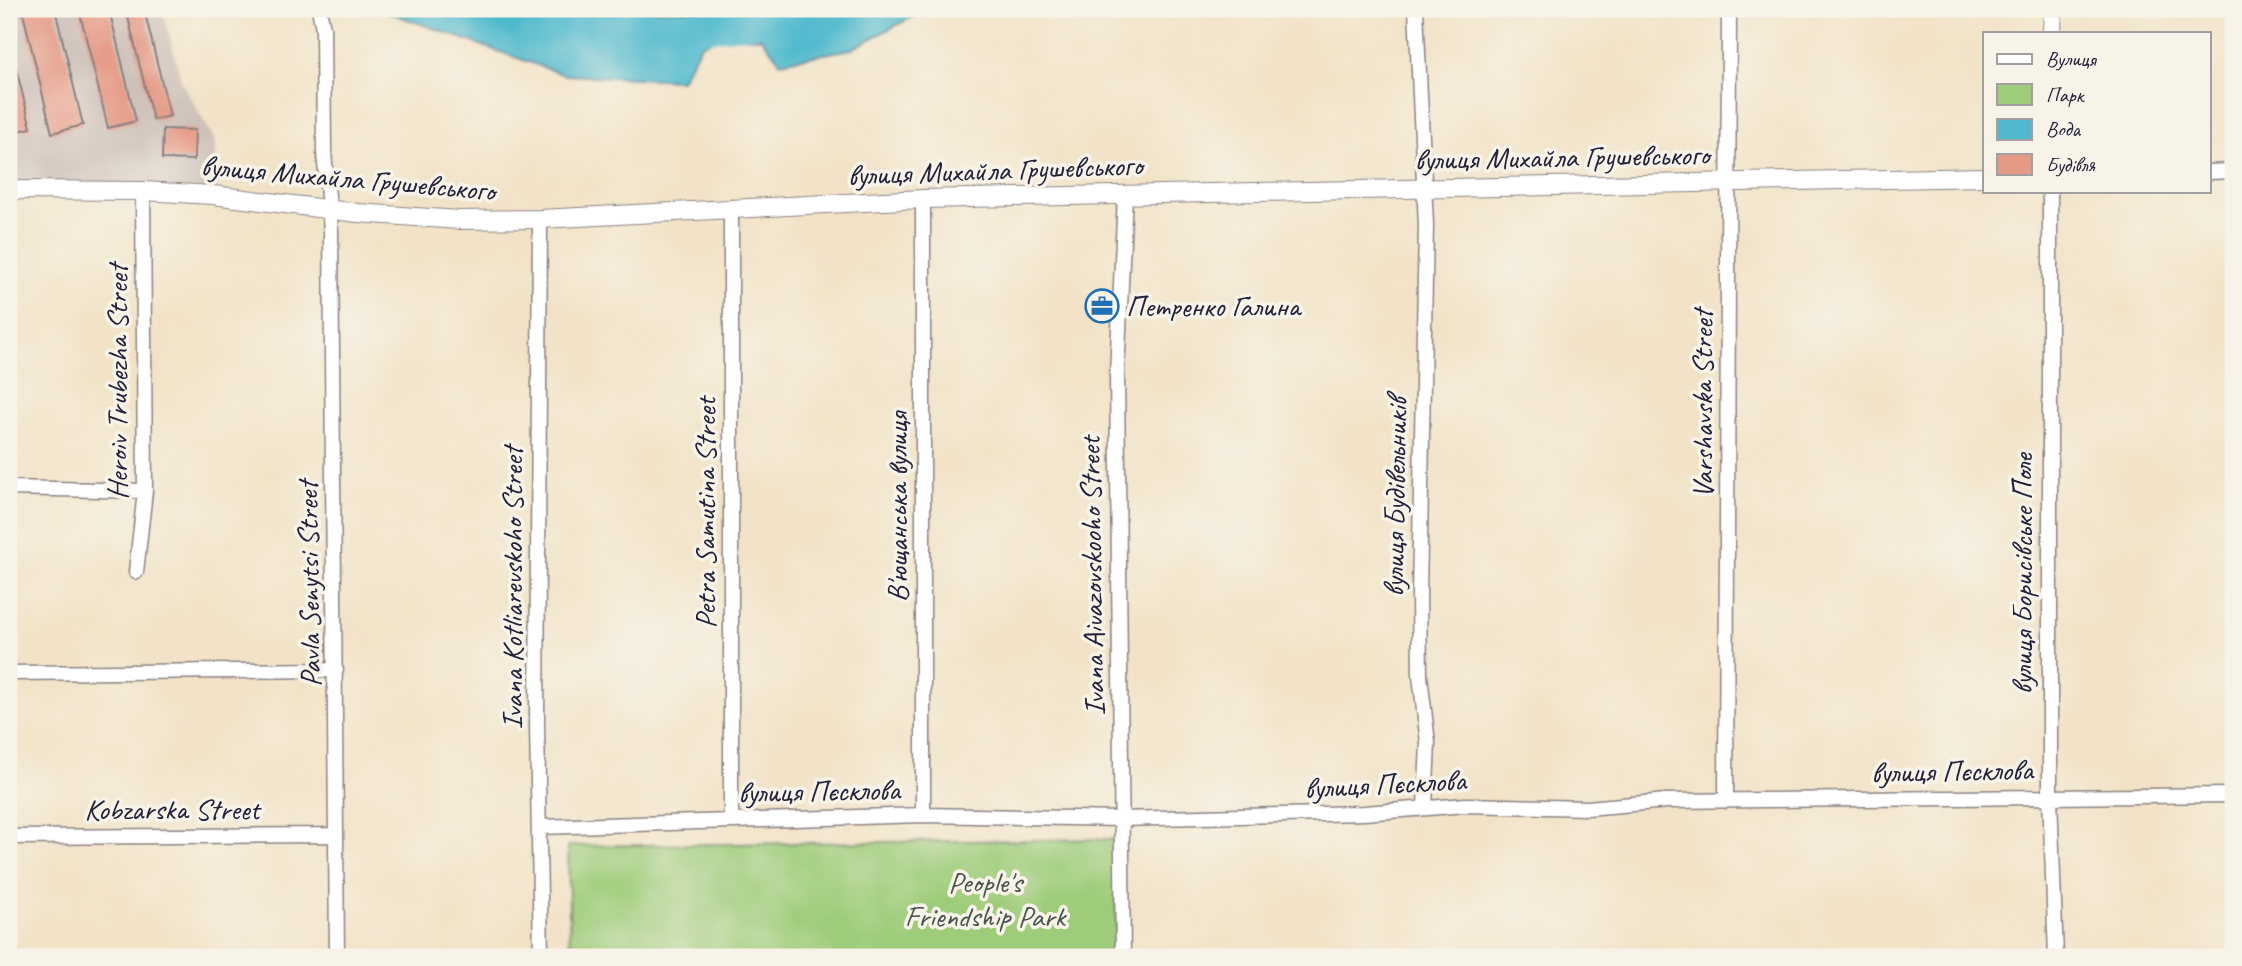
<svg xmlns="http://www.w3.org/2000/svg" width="2242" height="966" font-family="Caveat,sans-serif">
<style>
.industrial{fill:#cec1b9}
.green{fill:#9fcc7a;stroke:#60775a;stroke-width:2}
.water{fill:#50b9cd;stroke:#396e84;stroke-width:2}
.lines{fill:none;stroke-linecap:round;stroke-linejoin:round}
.river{stroke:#50b9cd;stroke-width:30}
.building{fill:#e59a86}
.minor-casing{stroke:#8a8282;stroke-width:17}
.tertiary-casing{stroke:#8a8282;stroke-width:20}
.minor{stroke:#fff;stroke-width:14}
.tertiary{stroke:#fff;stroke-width:18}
.labels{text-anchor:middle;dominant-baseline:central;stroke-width:7;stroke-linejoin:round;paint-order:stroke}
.street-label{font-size:30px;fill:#22223b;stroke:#f7f3e8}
.poi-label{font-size:30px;fill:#22223b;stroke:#f7f3e8;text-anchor:start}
.park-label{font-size:30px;fill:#48554e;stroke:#f7f3e8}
</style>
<rect width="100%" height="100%" fill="#f7f3e8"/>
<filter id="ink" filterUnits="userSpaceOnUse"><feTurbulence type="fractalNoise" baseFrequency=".0143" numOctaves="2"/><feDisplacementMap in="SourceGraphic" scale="14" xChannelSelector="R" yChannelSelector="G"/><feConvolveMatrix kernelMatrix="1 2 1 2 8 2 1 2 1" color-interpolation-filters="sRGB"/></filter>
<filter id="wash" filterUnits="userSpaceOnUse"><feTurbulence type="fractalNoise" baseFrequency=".00686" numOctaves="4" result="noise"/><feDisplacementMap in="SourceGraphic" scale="28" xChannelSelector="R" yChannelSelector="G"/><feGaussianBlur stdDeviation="1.57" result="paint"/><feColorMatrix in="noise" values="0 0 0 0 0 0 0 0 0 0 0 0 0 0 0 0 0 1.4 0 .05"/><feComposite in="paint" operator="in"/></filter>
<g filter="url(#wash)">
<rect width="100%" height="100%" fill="#f2e3c8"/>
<path class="industrial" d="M 9,9 L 162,9 L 182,83 L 214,139 L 218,189 L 9,185 Z"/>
<path class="green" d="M 1116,839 L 1116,957 L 570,957 L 568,846 Z"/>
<path class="water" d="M 379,9 L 713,10 L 716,38 L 701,45 L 681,80 L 565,75 Z
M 757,9 L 927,9 L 852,49 L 780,62 L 762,38 L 740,37 L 737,15 Z"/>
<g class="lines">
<path class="river" d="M 674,30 L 852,12 L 858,9"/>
</g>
<g id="blocks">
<path class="building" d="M 22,9 L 55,9 L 83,125 L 52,133 Z
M 79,9 L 109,9 L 136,121 L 108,128 Z
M 126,9 L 144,9 L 170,116 L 153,120 Z
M 9,40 L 31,128 L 9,133 Z
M 163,129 L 195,130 L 194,160 L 162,159 Z"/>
</g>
</g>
<g filter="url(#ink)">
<use href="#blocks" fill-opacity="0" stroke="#8a8282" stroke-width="2"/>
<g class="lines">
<defs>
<path id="minor" d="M 319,9 L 323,28 L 324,152 L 331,230 L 337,957
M 1416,9 L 1426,225 L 1419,595 L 1420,676 L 1428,743 L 1425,807
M 2209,172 L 2233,171
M 2050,191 L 2050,796 L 2056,957
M 923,199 L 923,815
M 540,219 L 537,724 L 541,957
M 9,488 L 145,491
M 136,572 L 145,491 L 143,191
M 9,673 L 336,670
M 1726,801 L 1729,14 L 1734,9
M 731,819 L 731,207
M 540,827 L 923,815 L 1120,819 L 1364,813 L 1466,805 L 1587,808 L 1667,801 L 2233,795
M 9,837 L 336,835
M 1123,957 L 1117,375 L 1125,194"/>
<path id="tertiary" d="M 2052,33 L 2053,9
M 9,190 L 143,191 L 213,195 L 358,213 L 459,220 L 540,219 L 923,199 L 1985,177"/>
</defs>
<use href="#minor" class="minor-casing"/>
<use href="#tertiary" class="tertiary-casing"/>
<use href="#minor" class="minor"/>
<use href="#tertiary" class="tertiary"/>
</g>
</g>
<defs>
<symbol id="office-ring" viewBox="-11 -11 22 22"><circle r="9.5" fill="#f7f3e8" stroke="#1f6fb2" stroke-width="1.5"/><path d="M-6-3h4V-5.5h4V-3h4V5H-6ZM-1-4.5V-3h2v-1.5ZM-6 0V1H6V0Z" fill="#1f6fb2"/></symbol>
</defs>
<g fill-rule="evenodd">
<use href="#office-ring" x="1083" y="287" width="38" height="38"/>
</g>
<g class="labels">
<g class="street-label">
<text transform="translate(1562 157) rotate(-1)">вулиця Михайла Грушевського</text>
<text transform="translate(995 170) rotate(-2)">вулиця Михайла Грушевського</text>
<text transform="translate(348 178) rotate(5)">вулиця Михайла Грушевського</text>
<text transform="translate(117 382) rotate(-90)">Heroiv Trubezha Street</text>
<text transform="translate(1702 404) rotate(-90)">Varshavska Street</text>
<text transform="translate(1395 497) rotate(-89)">вулиця Будівельників</text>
<text transform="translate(897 507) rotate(-90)">В'ющанська вулиця</text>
<text transform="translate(705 513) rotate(-90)">Petra Samutina Street</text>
<text transform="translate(2022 574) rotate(-90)">вулиця Борисівське Поле</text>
<text transform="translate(1092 576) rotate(-91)">Ivana Aivazovskooho Street</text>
<text transform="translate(309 584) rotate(-91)">Pavla Senytsi Street</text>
<text transform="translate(512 588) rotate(-90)">Ivana Kotliarevskoho Street</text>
<text transform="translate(1952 771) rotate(-1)">вулиця Пєсклова</text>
<text transform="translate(1385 784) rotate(-3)">вулиця Пєсклова</text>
<text transform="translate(819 791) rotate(-1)">вулиця Пєсклова</text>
<text x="172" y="809">Kobzarska Street</text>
</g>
<g class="poi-label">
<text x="1126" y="306">Петренко Галина</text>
</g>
<g class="park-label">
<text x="985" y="882">People's<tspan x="985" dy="34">Friendship Park</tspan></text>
</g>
</g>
<rect width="2242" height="966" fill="none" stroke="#f7f3e8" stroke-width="35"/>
<rect x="1983" y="32" width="228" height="161" fill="#f7f3e8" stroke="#a29fa3" stroke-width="2"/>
<rect x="1997" y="54" width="35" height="10" fill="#ffffff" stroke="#a29fa3" stroke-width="2"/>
<text x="2046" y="66" font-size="21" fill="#22223b">Вулиця</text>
<rect x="1997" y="84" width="35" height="21" fill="#9fcc7a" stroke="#a29fa3" stroke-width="2"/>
<text x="2046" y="102" font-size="21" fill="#22223b">Парк</text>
<rect x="1997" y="119" width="35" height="21" fill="#50b9cd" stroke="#a29fa3" stroke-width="2"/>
<text x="2046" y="136" font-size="21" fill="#22223b">Вода</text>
<rect x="1997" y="154" width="35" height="21" fill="#e59a86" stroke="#a29fa3" stroke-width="2"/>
<text x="2046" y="172" font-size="21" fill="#22223b">Будівля</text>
</svg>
